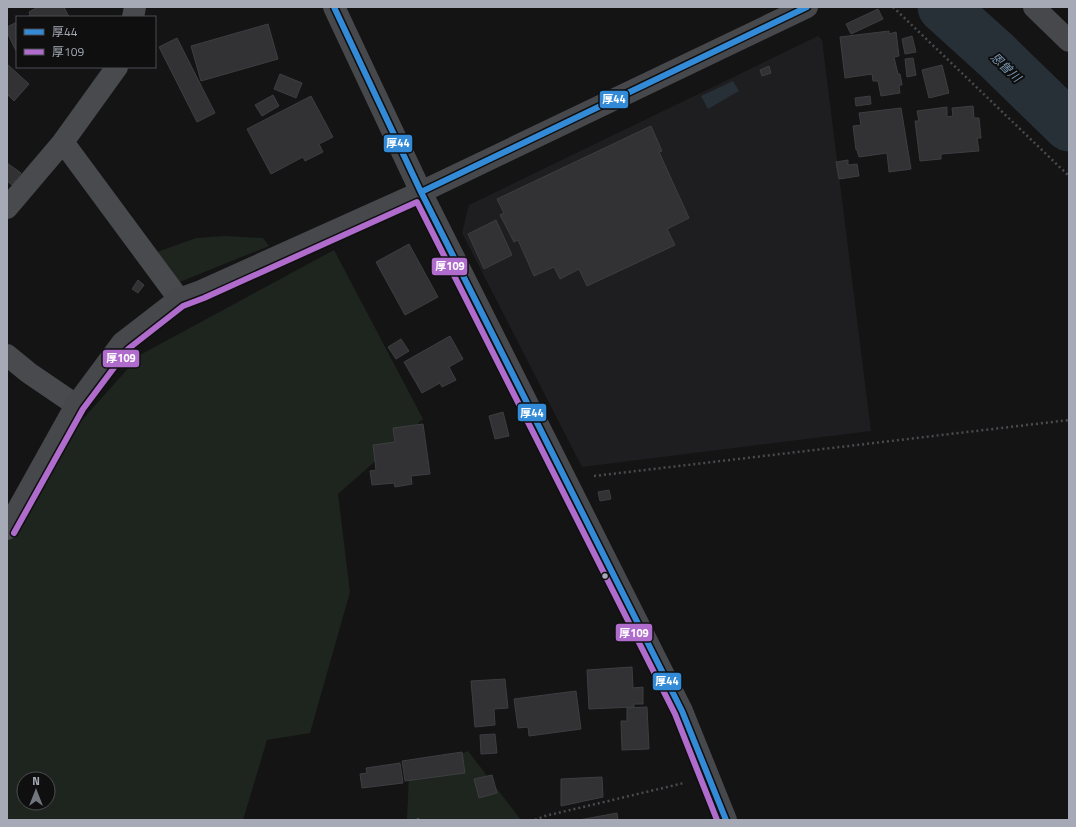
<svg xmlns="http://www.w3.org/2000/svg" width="1076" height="827" font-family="'Titillium Web','Noto Sans JP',sans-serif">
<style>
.built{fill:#1e1e20}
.green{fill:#1e251f;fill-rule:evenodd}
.water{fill:#272f37}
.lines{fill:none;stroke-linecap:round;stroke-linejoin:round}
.river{stroke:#272f37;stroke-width:51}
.building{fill:#323234;stroke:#3d3e41}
.path{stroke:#4a4b4f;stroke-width:2.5;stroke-dasharray:2 3;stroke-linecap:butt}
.street{stroke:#484a4e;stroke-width:22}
.secondary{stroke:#47484c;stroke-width:22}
.bus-1-casing{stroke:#0f0f10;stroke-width:9}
.bus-2-casing{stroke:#0f0f10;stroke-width:9}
.bus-1{stroke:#338bd7;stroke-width:6}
.bus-2{stroke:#b06ccc;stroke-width:6}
.bus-dot{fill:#a5aab6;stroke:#0f0f10;stroke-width:1.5}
.labels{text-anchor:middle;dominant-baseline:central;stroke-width:4;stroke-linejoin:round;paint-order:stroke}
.water-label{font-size:12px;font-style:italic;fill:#7a97b3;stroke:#0f0f10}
.line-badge{stroke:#0f0f10;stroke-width:1.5}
.badge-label{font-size:11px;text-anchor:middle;font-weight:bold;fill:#fff}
</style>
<rect width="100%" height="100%" fill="#141415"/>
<path class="built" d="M 818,36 L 822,40 L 871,431 L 582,467 L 462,233 L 469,205 Z"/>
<path class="green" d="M 225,236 L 263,238 L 269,246 L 177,283 L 157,252 L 196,238 Z
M 334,250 L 423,419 L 338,494 L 350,592 L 310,733 L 267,740 L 243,820 L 7,820 L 7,529 L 33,475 L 140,355 ZM 24,779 L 48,779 L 48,803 L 24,803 Z
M 468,751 L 521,820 L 407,820 L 409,776 Z"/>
<path class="water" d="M 733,81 L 739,91 L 708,109 L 701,96 Z"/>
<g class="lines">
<path class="river" d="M 943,7 L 996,55 L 1069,126"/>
</g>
<path class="building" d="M 38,7 L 64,7 L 69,17 L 27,17 L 30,15 L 29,12 Z
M 878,9 L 883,19 L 851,34 L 846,24 Z
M 17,22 L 17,53 L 7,32 L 7,27 Z
M 268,24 L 278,59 L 201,81 L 191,46 Z
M 889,31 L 889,34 L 896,32 L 899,56 L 894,57 L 898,74 L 900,74 L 902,85 L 899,85 L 900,93 L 881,96 L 878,81 L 873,81 L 872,74 L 845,78 L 840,37 Z
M 912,36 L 916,52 L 905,54 L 902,39 Z
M 177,38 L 215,113 L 197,122 L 159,47 Z
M 913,58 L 916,75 L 907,77 L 905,59 Z
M 7,64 L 29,84 L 14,101 L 7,94 Z
M 942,65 L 949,93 L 929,98 L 922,70 Z
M 769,66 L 771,73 L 762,76 L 760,70 Z
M 280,74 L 302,83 L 296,98 L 274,89 Z
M 273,95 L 279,106 L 262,116 L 255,105 Z
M 311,96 L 333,137 L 319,144 L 323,152 L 305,161 L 303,157 L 271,174 L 247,129 Z
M 870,96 L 871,104 L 856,106 L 855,98 Z
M 973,106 L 974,118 L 979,118 L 981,138 L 977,138 L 979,151 L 941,154 L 941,159 L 920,161 L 915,121 L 919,121 L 917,111 L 947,107 L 947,117 L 953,116 L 952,108 Z
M 901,108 L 911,169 L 889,172 L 887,153 L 859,157 L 857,150 L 856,150 L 853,126 L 861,125 L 859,113 Z
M 651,126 L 662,151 L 659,152 L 689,218 L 667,229 L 675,245 L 587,286 L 579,269 L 560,279 L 554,267 L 534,276 L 518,240 L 514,242 L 500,215 L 504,213 L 497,199 Z
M 848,160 L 848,165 L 857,164 L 859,176 L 839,179 L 836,162 Z
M 7,163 L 21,173 L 12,185 L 7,181 Z
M 496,220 L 512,255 L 484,269 L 468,234 Z
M 409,244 L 438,297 L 405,315 L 376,262 Z
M 138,280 L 144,285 L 138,293 L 132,289 Z
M 450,336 L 463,359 L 449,367 L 456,380 L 442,387 L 440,383 L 422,393 L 404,362 Z
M 401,339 L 409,351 L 396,359 L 388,347 Z
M 503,412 L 509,436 L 495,439 L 489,416 Z
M 423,424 L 430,474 L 411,476 L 412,484 L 395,487 L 394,483 L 372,485 L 370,471 L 376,470 L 373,445 L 395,442 L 393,428 Z
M 609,490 L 611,499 L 600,501 L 598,492 Z
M 632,667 L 633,688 L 643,687 L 643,704 L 634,704 L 634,707 L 589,709 L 587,670 Z
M 505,679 L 508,708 L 494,709 L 495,725 L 475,727 L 471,681 Z
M 576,691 L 581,729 L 529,736 L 528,727 L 518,728 L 514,699 Z
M 647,707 L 649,749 L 622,750 L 621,721 L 627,721 L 627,708 Z
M 495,734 L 497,753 L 481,754 L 480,735 Z
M 462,752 L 465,773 L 405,781 L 402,761 Z
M 400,763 L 403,783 L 362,788 L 360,774 L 367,773 L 366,768 Z
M 492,775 L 497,793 L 479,798 L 474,779 Z
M 602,777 L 603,797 L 561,806 L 561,779 Z
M 617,813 L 618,820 L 579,820 Z"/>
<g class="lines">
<path class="path" d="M 893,7 L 1069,176
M 594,476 L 1069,420
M 418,818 L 418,820
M 535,820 L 545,816 L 684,783"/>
<path class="street" d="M 133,17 L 135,7
M 63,142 L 179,299
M 7,208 L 63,142 L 117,67
M 7,355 L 29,373 L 76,405"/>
<path class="secondary" d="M 334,7 L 421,192 L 682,711 L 726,820
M 1034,7 L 1069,41
M 7,529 L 76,405 L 122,343 L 179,299 L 201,291 L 421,192 L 807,7"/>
<defs>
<path id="bus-1" d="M 334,7 L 421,192 L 682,711 L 726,820
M 421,192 L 807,7"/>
<path id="bus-2" d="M 14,533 L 83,409 L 128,349 L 183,306 L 204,298 L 417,202 L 675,714 L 717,820"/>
</defs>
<use href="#bus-1" class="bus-1-casing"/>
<use href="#bus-2" class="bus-2-casing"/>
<use href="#bus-1" class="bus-1"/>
<use href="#bus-2" class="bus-2"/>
</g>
<circle class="bus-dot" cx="605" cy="576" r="3.5"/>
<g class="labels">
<g class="water-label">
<text transform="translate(1006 67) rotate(43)">恩曽川</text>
</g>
</g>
<g class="line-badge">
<rect x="599" y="90" width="30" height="19" rx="4" fill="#338bd7"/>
<rect x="383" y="134" width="30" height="19" rx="4" fill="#338bd7"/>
<rect x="431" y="257" width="37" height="19" rx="4" fill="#b06ccc"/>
<rect x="102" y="349" width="38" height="19" rx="4" fill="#b06ccc"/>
<rect x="517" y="403" width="30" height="19" rx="4" fill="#338bd7"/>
<rect x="615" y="623" width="38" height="19" rx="4" fill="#b06ccc"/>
<rect x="652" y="672" width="30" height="19" rx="4" fill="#338bd7"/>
</g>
<g class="badge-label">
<text x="614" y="103">厚44</text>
<text x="398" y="147">厚44</text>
<text x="450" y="270">厚109</text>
<text x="121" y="362">厚109</text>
<text x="532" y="417">厚44</text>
<text x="634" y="637">厚109</text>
<text x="667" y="685">厚44</text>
</g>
<rect width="1076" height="827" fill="none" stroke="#a5aab6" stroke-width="16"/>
<rect x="16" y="16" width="140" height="52" fill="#0f0f10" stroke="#4b4d52"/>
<rect x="24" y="29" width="20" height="6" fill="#338bd7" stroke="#4b4d52"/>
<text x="52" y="36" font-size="12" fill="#a5aab6">厚44</text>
<rect x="24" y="49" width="20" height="6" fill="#b06ccc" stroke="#4b4d52"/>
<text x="52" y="56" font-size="12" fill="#a5aab6">厚109</text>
<g transform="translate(36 791)"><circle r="19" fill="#0f0f10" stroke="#4b4d52"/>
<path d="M0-3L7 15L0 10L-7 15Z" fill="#72767e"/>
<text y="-6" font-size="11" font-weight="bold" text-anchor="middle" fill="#a5aab6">N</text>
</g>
</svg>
